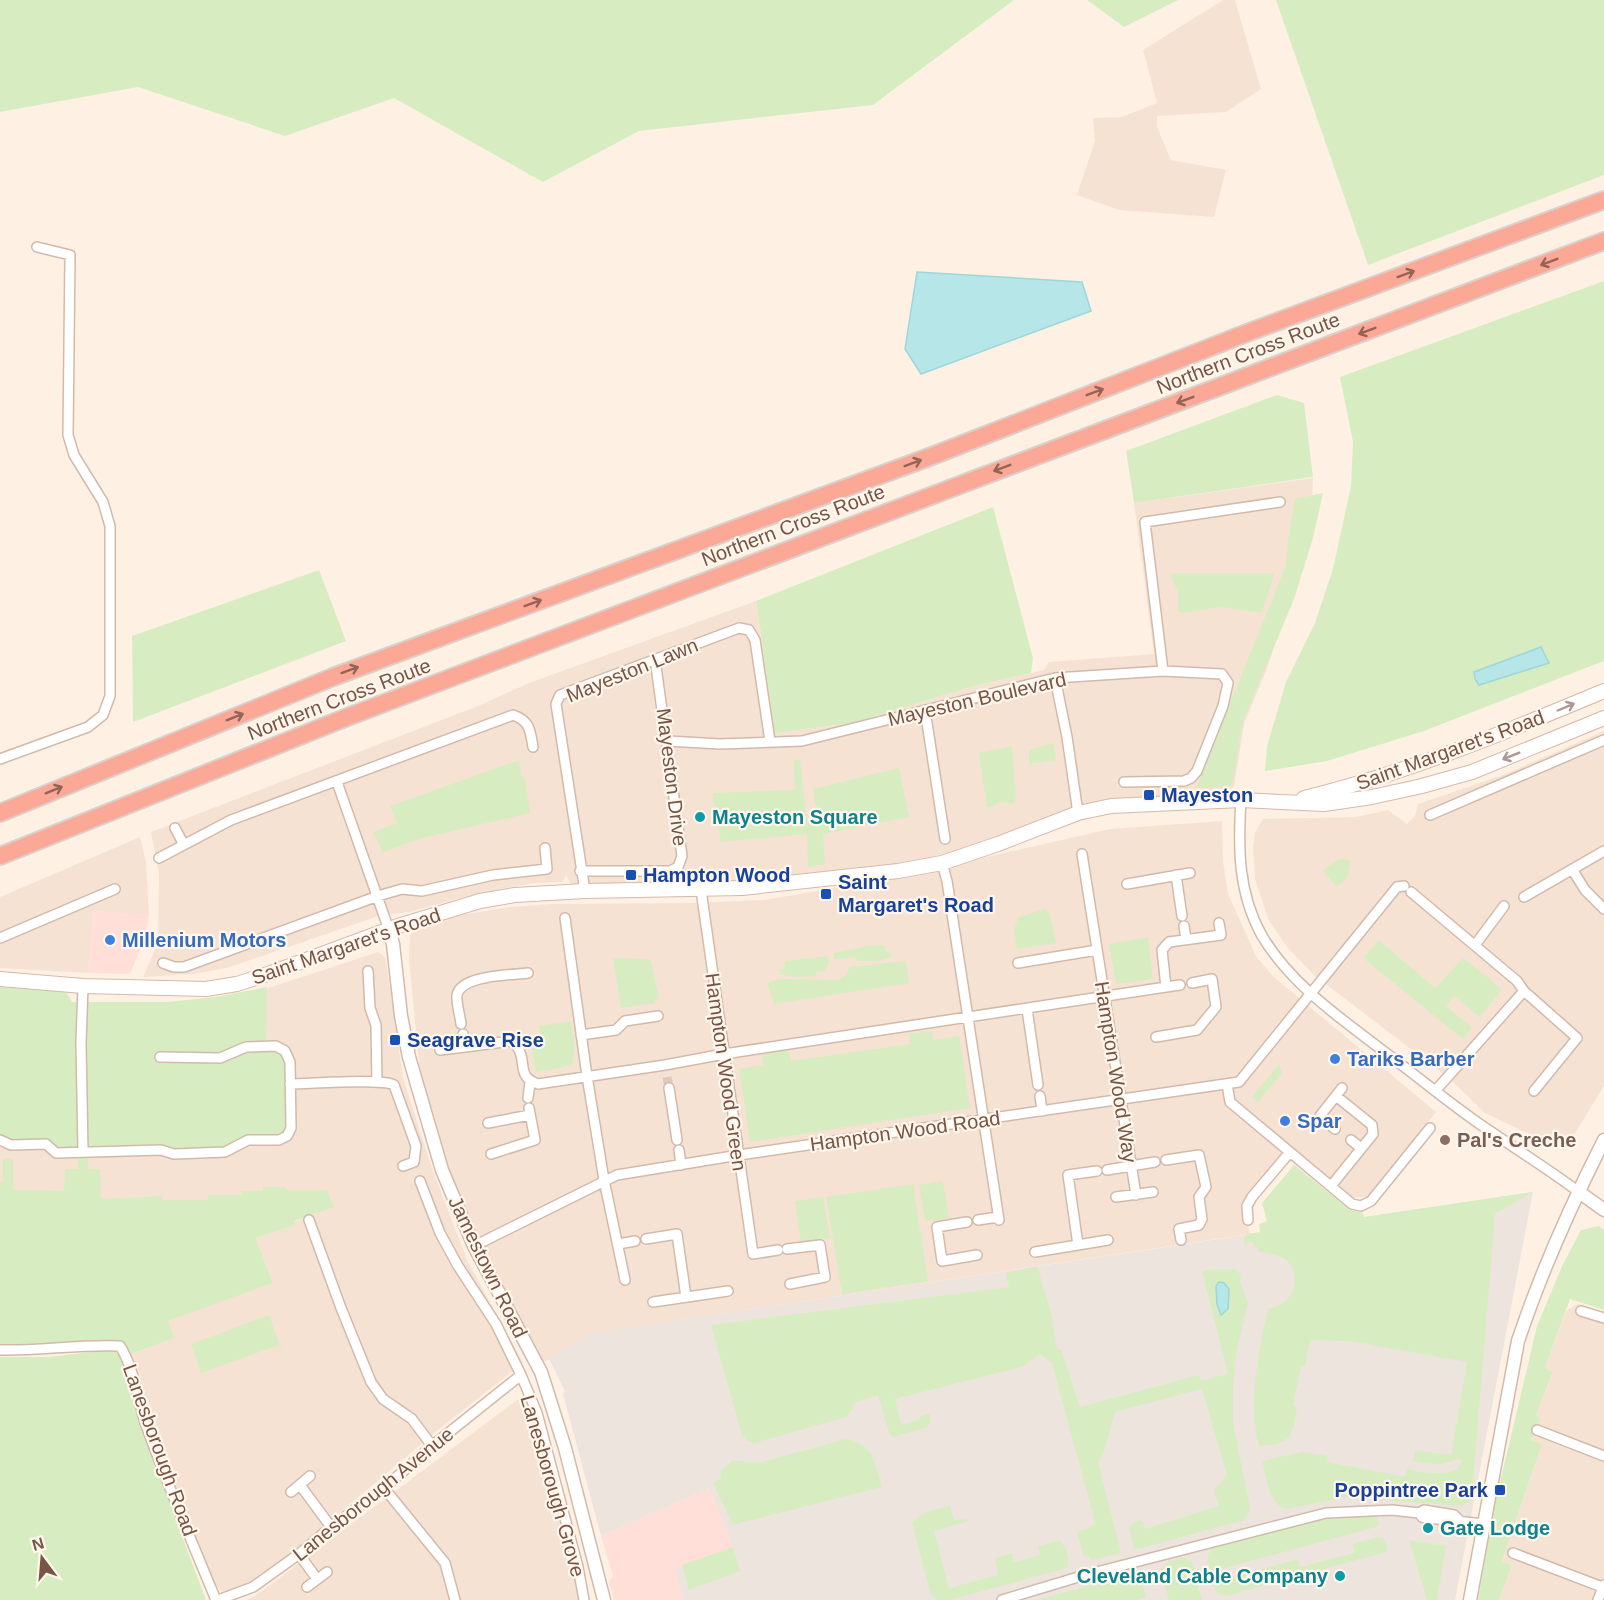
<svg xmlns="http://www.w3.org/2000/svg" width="1604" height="1600" font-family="Arial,sans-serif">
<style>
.residential{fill:#f6e2d2}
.commercial{fill:#ffdfd7}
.industrial{fill:#ede4de}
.green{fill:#d7edc1}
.water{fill:#b7e6e9;stroke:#9cd7db;stroke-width:1.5}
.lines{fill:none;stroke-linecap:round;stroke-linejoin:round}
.minor-tunnel{stroke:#dccabd;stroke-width:9;stroke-dasharray:9 4.5;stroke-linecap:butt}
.minor-casing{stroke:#d2baab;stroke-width:12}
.tertiary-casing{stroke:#d2baab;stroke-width:15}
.secondary-casing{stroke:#d6b9a9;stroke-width:16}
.motorway-casing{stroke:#d9cfcb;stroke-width:20}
.minor{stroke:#fff;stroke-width:9}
.tertiary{stroke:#fff;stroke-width:12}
.secondary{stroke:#fff;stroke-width:14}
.motorway{stroke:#fca896;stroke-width:16}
.oneway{stroke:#926557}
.oneway2{stroke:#ae9891}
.transit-dot{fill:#1a4fb4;stroke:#fff6ec;stroke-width:2}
.culture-dot{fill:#0f9aa8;stroke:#fff6ec;stroke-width:2}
.shop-dot{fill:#3f7fe0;stroke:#fff6ec;stroke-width:2}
.education-dot{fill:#8d6e63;stroke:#fff6ec;stroke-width:2}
.labels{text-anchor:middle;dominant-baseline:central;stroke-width:4.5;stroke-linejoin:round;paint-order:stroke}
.street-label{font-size:20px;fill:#785447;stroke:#fff6ec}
.transit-label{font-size:20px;font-weight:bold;fill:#164399;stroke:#fff6ec;text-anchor:start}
.culture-label{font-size:20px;font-weight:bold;fill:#0d838f;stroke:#fff6ec;text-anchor:start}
.shop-label{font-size:20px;font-weight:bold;fill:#366cbe;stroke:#fff6ec;text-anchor:start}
.education-label{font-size:20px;font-weight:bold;fill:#785e54;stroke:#fff6ec;text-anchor:start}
</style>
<rect width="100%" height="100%" fill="#fef1e4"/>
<path class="residential" d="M 1223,0 L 1235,0 L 1261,89 L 1226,112 L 1157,116 L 1157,127 L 1171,160 L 1226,170 L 1214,217 L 1119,210 L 1077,195 L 1095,141 L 1093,118 L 1122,117 L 1157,103 L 1143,50 Z
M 1313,478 L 1311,531 L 1291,597 L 1266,671 L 1244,724 L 1234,787 L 1219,794 L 1160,796 L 1139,805 L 1111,806 L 898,871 L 575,892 L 566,875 L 562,882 L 535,883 L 511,887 L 475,894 L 409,912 L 379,916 L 227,968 L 194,974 L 143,977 L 158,943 L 159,874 L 151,832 L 478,706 L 529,683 L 756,601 L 775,733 L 853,723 L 974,686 L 1044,670 L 1049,662 L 1154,654 L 1134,503 Z
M 1604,731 L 1604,1086 L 1564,1151 L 1485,1113 L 1450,1079 L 1314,975 L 1287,947 L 1268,919 L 1255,879 L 1253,848 L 1255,832 L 1263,819 L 1356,817 L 1388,810 L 1407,824 L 1415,816 L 1418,804 L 1503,775 Z
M 1222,821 L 1223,861 L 1228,894 L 1257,958 L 1275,978 L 1436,1112 L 1368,1197 L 1351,1198 L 1289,1147 L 1245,1205 L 1250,1234 L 592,1333 L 580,1342 L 542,1363 L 457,1199 L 422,1093 L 409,959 L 410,934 L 456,916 L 509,907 L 551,904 L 688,903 L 764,900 L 898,877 L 1110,829 Z
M 140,837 L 146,862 L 149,915 L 93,911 L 89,973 L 0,968 L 0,897 Z
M 378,952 L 383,955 L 386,960 L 403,1078 L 433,1171 L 468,1262 L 523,1363 L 438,1430 L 287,1557 L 247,1585 L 222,1592 L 216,1585 L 145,1422 L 127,1356 L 173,1338 L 167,1321 L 273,1283 L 256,1238 L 294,1225 L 293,1222 L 333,1207 L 330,1197 L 277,1198 L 210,1209 L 0,1197 L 0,1000 L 46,1002 L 192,1002 L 235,997 L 271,987 Z
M 1577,1304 L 1604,1312 L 1604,1600 L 1499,1600 L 1512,1565 L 1502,1561 L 1542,1444 L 1531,1440 L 1541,1418 L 1536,1415 L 1553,1373 L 1545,1368 L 1566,1311 Z
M 529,1391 L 585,1600 L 246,1600 L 255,1596 Z"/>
<path class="commercial" d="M 93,911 L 149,915 L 146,935 L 131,972 L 128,974 L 89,973 Z
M 709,1488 L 733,1547 L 676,1569 L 684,1600 L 614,1600 L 609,1582 L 613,1576 L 601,1536 Z"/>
<path class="industrial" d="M 1533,1192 L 1455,1600 L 684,1600 L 675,1569 L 733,1547 L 709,1488 L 601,1536 L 563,1394 L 565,1391 L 549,1359 L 591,1333 Z"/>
<path class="green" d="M 0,0 L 1014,0 L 873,105 L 639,131 L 543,182 L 394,98 L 285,136 L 138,87 L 0,112 Z
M 1087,0 L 1178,0 L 1124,27 Z
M 1276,0 L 1604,0 L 1604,175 L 1368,265 Z
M 1604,281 L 1604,661 L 1424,731 L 1327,761 L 1265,771 L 1267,746 L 1286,682 L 1315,623 L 1333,569 L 1351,486 L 1353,442 L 1340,377 Z
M 1277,395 L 1304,403 L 1313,477 L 1134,503 L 1126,451 Z
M 1323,493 L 1313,538 L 1294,599 L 1243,721 L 1232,785 L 1211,788 L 1196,788 L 1286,565 L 1288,540 L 1295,499 Z
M 993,507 L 1033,658 L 1031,673 L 974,686 L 853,723 L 775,733 L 756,601 Z
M 319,570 L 346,641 L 133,722 L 132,636 Z
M 1180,573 L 1269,573 L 1274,574 L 1262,613 L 1221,607 L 1182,613 L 1178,611 L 1178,592 L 1170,574 Z
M 1054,743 L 1056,760 L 1029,764 L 1029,750 Z
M 1012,746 L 1016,795 L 1014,803 L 999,802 L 993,807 L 987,807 L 979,753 Z
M 519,760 L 521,775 L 525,778 L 530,813 L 419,839 L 383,852 L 373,832 L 397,823 L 390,806 Z
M 793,760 L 800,760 L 807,823 L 818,822 L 813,789 L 899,768 L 909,817 L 823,834 L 825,864 L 808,867 L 807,834 L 721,842 L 712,793 L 795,790 Z
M 1343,859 L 1351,861 L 1347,878 L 1336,887 L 1323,871 L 1337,860 Z
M 1045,908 L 1050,914 L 1056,943 L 1017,949 L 1014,930 L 1018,918 Z
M 1148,937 L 1153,979 L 1116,984 L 1109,944 Z
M 1379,940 L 1435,988 L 1463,958 L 1502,989 L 1480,1017 L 1454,996 L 1446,1006 L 1472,1027 L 1463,1039 L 1363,958 Z
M 884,945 L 886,952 L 891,952 L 892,956 L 880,961 L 857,961 L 856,957 L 834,959 L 834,953 L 868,946 Z
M 827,956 L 829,961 L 825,971 L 816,972 L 816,976 L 793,977 L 780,974 L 779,969 L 784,969 L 785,961 Z
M 613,958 L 647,959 L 651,961 L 659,999 L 654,1000 L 655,1003 L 621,1008 Z
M 906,961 L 909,983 L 774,1004 L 767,983 L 780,979 L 839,980 L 847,974 L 849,967 Z
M 0,987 L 61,991 L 67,993 L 72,1002 L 167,1002 L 216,997 L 267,987 L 266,1046 L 276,1046 L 290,1062 L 287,1136 L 248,1140 L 225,1152 L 56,1152 L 47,1144 L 0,1140 Z
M 571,1021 L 575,1048 L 572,1064 L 565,1067 L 536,1072 L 531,1044 L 541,1042 L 539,1026 Z
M 932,1031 L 933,1040 L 959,1036 L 970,1108 L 750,1142 L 739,1069 L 763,1065 L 762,1054 L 789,1050 L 791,1061 L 910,1044 L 909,1034 Z
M 1279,1064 L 1282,1073 L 1258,1102 L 1252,1097 Z
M 78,1157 L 88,1157 L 88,1169 L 100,1169 L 101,1199 L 162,1196 L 162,1200 L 208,1200 L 208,1195 L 241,1195 L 242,1191 L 263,1191 L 263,1187 L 285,1187 L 286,1190 L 327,1190 L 334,1207 L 294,1221 L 295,1225 L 256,1238 L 273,1283 L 168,1321 L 174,1338 L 126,1356 L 120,1346 L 0,1349 L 0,1183 L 3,1182 L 3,1159 L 13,1159 L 13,1190 L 64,1191 L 65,1169 L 78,1169 Z
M 1294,1165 L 1350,1210 L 1363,1213 L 1364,1217 L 1533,1192 L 1495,1214 L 1472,1496 L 1468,1503 L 1459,1506 L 1347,1497 L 1285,1509 C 1269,1504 1266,1475 1262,1461 L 1303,1452 L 1328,1456 L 1327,1462 L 1405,1477 L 1407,1469 C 1423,1473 1443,1476 1458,1469 L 1462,1460 L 1455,1459 C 1443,1468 1427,1463 1413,1461 L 1415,1450 L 1451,1455 L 1467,1362 L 1349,1341 L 1310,1340 L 1305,1366 L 1301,1367 L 1293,1406 L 1297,1407 C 1293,1437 1291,1444 1259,1446 C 1247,1400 1259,1353 1268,1308 C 1293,1307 1305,1275 1285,1259 C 1276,1253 1267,1254 1257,1251 L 1259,1249 L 1250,1241 L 1245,1247 L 1244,1238 L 1247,1234 L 1260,1232 L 1259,1224 L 1267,1221 L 1262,1203 Z
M 943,1181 L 949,1218 L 925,1221 L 919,1185 Z
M 913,1184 L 928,1281 L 842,1294 L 826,1197 Z
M 823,1197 L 830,1238 L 801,1242 L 795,1201 Z
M 1599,1226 L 1604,1230 L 1604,1310 L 1570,1299 L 1545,1368 L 1553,1372 L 1536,1415 L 1541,1418 L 1531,1440 L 1542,1444 L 1502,1561 L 1512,1565 L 1499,1600 L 1478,1600 L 1494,1508 L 1537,1326 L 1562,1266 L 1581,1230 Z
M 1037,1266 L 1051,1312 L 1057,1350 L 1061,1349 L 1080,1407 L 1199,1375 L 1201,1381 L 1228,1374 L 1202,1271 L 1217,1269 L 1235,1269 L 1241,1275 L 1240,1282 L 1248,1303 L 1236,1354 L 1233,1387 L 1233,1423 L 1250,1507 L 1249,1513 L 1244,1520 L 1138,1549 L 1134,1547 L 1129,1528 L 1134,1522 L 1142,1520 L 1145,1529 L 1219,1506 L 1214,1490 L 1227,1475 L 1202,1389 L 1115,1412 L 1105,1449 L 1098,1462 L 1121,1553 L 1092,1560 L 1088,1556 L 1084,1557 L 1077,1532 L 1091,1527 L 1095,1522 L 1052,1363 L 1040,1354 L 1022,1367 L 895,1399 L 901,1423 L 907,1424 L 919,1420 L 920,1416 L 930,1414 L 930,1424 L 926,1428 L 893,1437 L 889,1433 L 878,1395 L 855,1402 L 852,1410 L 846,1417 L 754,1443 L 747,1441 L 742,1435 L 711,1325 L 1009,1287 L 1006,1273 Z
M 269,1315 L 284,1357 L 279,1345 L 201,1373 L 191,1344 Z
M 107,1350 L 115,1351 L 121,1357 L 140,1424 L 206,1600 L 0,1600 L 0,1357 L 49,1357 Z
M 846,1439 C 873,1443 875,1464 882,1487 L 733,1525 L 713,1483 L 721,1478 L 721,1471 L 733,1460 L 758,1463 Z
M 950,1506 L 954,1520 L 966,1519 L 969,1521 L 934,1531 L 949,1588 L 998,1575 L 995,1558 L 1012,1553 L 1014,1562 L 1040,1555 L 1038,1546 L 1060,1540 C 1067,1550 1069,1556 1068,1568 L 950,1600 L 937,1600 L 931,1595 L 912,1523 L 923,1513 Z
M 1376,1515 L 1379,1524 L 1376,1527 L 1214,1571 L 1208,1567 L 1208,1555 L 1212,1548 L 1315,1520 Z
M 1379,1537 L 1384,1539 L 1387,1548 L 1386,1552 L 1227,1596 L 1218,1594 L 1213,1586 L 1215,1582 L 1298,1559 L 1300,1567 L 1354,1553 L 1352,1544 Z
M 1409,1540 L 1446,1546 L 1437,1600 L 1427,1600 Z
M 733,1547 L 740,1571 L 689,1590 L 682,1565 Z
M 1182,1557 L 1192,1562 L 1202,1600 L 1169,1600 L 1160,1569 L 1168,1562 Z
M 1134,1573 L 1141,1578 L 1146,1597 L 1137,1600 L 1036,1600 Z"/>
<path class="water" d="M 917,272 L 1082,282 L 1091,311 L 921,374 L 905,349 Z
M 1541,647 L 1549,663 L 1479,685 L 1475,679 L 1474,672 Z
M 1219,1282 L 1224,1283 L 1229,1289 L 1228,1309 L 1221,1315 L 1217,1304 L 1216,1286 Z"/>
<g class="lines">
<path class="minor-tunnel" d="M 667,1077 L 669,1088"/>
<defs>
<path id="minor" d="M 1163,671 L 1145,522 L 1280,502
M 1055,678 L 1067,737 L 1078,813
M 925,710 L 945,839
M 668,741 L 720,744 L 802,741 L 1055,678 L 1163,671 L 1222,674 L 1228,683 L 1223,706 L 1197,771 L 1191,778 L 1184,781 L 1124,782
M 0,759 L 88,727 L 103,715 L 110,696 L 110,526 L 103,502 L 74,455 L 68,435 L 70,255 L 37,247
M 337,782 L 389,930
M 1241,800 C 1238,847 1238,892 1261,934 C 1289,983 1339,1017 1382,1050 C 1417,1076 1449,1103 1484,1127 C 1516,1149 1548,1169 1579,1192
M 1430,815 L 1604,740
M 175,828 L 184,845
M 1082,854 L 1136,1195
M 159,858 L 231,820 L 513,715 C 530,721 530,730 533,747
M 942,863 L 947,881 L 999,1220
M 1572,869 L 1585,890 L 1604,909
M 580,871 L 670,871 L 678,867 L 682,856 L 655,659
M 1176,875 L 1182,916
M 1127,884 L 1190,873
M 701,890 L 753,1254 L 778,1250
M 585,891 L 556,704 L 560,695 L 739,628 L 749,630 L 755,640 L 770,741
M 1411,892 L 1517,981 L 1524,991 L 1577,1038 L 1534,1091
M 1524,897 L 1604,851
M 565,918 L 587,1076 L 604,1180 L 625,1280
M 1184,926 L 1186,939
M 0,938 L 115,889
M 1475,945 L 1504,906
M 163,963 L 174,967 L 184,967 L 378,896 L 402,889 L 422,891 L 493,875 L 547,869 L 545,848
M 1018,963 L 1097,950
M 368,971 L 370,1008 L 376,1025 L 377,1082
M 83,986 L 81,1043 L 83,1151
M 1166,987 L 1180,985
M 1027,1009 L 1038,1085
M 461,1024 C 460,1015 456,1003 457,995 C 461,975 511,975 528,973
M 463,1034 L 465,1047 L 511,1041 C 513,1043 516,1045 518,1048 C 527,1062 516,1077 538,1084 L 665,1065 L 724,1054 L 1166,987 L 1162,950 L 1169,942 L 1221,935 L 1219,923
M 581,1035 L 616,1030 L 625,1021 L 658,1016
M 1156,1037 L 1197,1030 L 1216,1007 L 1212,979 L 1192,983
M 440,1050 L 465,1047
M 290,1084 C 310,1084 381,1078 394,1085 L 416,1146 L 414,1162 L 403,1166
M 1227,1084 L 1230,1102 L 1352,1204 L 1361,1206 L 1371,1201 L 1430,1128
M 669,1088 L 677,1140
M 1436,1090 L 1524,991
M 1040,1096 L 1042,1111
M 528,1098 L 530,1082
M 488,1123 L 530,1115
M 1335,1129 L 1320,1116 L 1342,1088
M 0,1140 L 11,1145 L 46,1144 L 56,1153 L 161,1150 L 174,1154 L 225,1152 L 248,1140 L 279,1140 L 287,1136 L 291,1128 L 290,1062 L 285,1051 L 276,1046 L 246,1047 L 220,1058 L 160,1057
M 1351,1140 L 1361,1148
M 679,1150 L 681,1165
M 491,1154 L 535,1140 L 529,1108
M 1166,1160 L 1199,1155 L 1206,1187 L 1199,1197 L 1202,1219 L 1199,1225 L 1179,1229 L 1181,1240
M 1107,1170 L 1155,1162
M 420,1181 L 440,1233 L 458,1266 L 496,1324 L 521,1375 L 537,1413 L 578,1567 L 584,1600
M 1331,1186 L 1373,1134 L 1372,1125 L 1336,1096
M 1116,1197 L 1153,1192
M 309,1220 L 341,1308 L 371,1382 L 383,1399 L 412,1419 L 432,1446
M 978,1220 L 998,1217
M 1248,1220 L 1247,1206 L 1252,1197 L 1290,1152
M 967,1222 L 937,1227 L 942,1261 L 977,1255
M 646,1239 L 677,1234 L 686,1297
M 618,1244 L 635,1241
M 1078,1245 L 1068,1175 L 1097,1171
M 474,1246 L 617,1175 L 739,1155 L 1239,1082 L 1397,887 L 1404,886
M 787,1249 L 820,1245 L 825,1277 L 790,1284
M 1035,1252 L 1108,1240
M 653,1302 L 728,1291
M 1581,1311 L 1604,1318
M 0,1350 C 40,1351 80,1344 120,1346 C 135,1370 137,1399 146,1425 C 167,1484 192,1542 216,1600
M 1537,1430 L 1604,1456
M 300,1485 L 331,1527
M 384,1488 L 445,1563 L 455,1600
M 291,1492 L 310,1476
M 1419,1513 L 1422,1517 L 1427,1518 L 1484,1524
M 1513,1553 L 1602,1587
M 299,1554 L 317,1579
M 307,1587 L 327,1572
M 218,1600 L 253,1587 L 299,1554 L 331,1527 L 384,1488 L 432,1446 L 521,1375
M 1002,1600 L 1085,1575 L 1326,1513 L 1392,1510 L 1419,1513 L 1424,1510 L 1454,1515 L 1460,1521
M 1598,1600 L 1604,1585"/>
<path id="tertiary" d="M 389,930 L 393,944 L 401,1016 L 409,1057 L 442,1170 L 474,1246 L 541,1372 L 565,1448 L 604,1600
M 1579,1192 L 1604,1210
M 1470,1600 L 1518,1341 C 1541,1272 1571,1205 1604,1140"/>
<path id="secondary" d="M 1304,798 C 1407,773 1506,732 1604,691
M 0,979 L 83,986 L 206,989 L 237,984 L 268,974 L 398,926 L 480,901 L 515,895 L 585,891 L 742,888 L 898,871 L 942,863 L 998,844 L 1078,813 L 1111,806 L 1241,800 L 1324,804 L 1372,797 L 1422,786 L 1472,772 L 1604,718"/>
<path id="motorway" d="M 0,813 L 333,677 L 932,456 L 1252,331 L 1604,200
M 0,856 L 350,716 L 1604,241"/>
</defs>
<use href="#minor" class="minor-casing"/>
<use href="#tertiary" class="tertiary-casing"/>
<use href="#secondary" class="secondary-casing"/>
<use href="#motorway" class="motorway-casing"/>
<use href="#minor" class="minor"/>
<use href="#tertiary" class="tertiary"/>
<use href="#secondary" class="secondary"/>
<use href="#motorway" class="motorway"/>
</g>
<defs><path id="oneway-shaft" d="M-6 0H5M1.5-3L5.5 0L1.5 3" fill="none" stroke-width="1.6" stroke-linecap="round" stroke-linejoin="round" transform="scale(1.5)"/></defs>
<g class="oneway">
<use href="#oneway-shaft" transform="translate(1549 262) rotate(159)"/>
<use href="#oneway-shaft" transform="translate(1406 274) rotate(-20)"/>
<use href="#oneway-shaft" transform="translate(1367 331) rotate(159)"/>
<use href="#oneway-shaft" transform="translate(1095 392) rotate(-21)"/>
<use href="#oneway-shaft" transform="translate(1185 400) rotate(159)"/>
<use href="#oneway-shaft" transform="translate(913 463) rotate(-20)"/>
<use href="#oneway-shaft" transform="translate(1002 468) rotate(159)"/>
<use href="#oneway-shaft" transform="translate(533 603) rotate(-20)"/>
<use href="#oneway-shaft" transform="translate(350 670) rotate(-20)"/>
<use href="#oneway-shaft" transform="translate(235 717) rotate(-22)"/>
<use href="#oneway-shaft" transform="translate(54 790) rotate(-22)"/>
</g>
<g class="oneway2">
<use href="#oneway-shaft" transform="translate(1566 707) rotate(-23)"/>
<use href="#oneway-shaft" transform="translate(1511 756) rotate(158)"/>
</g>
<g class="transit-dot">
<rect x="1143" y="789" width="12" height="12" rx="3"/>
<rect x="625" y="869" width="12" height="12" rx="3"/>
<rect x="820" y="888" width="12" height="12" rx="3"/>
<rect x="389" y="1034" width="12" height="12" rx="3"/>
<rect x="1494" y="1484" width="12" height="12" rx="3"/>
</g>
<g class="culture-dot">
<circle cx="700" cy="817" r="6"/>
<circle cx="1428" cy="1528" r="6"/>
<circle cx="1340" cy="1576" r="6"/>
</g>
<g class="shop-dot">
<circle cx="110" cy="940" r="6"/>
<circle cx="1335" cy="1059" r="6"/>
<circle cx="1285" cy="1121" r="6"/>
</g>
<circle class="education-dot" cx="1445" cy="1140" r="6"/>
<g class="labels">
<g class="street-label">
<text transform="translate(1248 353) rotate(-21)">Northern Cross Route</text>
<text transform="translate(793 525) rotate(-21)">Northern Cross Route</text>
<text transform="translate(632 670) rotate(-22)">Mayeston Lawn</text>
<text transform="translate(339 699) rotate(-21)">Northern Cross Route</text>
<text transform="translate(977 699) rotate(-13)">Mayeston Boulevard</text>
<text transform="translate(1450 750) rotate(-20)">Saint Margaret's Road</text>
<text transform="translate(672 777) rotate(83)">Mayeston Drive</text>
<text transform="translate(346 946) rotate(-19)">Saint Margaret's Road</text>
<text transform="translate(726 1072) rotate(82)">Hampton Wood Green</text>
<text transform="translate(1116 1072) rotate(81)">Hampton Wood Way</text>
<text transform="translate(905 1131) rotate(-8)">Hampton Wood Road</text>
<text transform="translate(488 1267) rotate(64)">Jamestown Road</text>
<text transform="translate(160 1450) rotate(70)">Lanesborough Road</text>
<text transform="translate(553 1486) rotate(74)">Lanesborough Grove</text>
<text transform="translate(373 1494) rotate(-39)">Lanesborough Avenue</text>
</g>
<g class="transit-label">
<text x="1161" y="795">Mayeston</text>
<text x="643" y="875">Hampton Wood</text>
<text x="838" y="882">Saint<tspan x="838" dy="23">Margaret's Road</tspan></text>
<text x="407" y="1040">Seagrave Rise</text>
<text x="1488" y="1490" text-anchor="end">Poppintree Park</text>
</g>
<g class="culture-label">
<text x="712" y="817">Mayeston Square</text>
<text x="1440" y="1528">Gate Lodge</text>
<text x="1328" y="1576" text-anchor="end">Cleveland Cable Company</text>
</g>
<g class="shop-label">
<text x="122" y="940">Millenium Motors</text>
<text x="1347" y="1059">Tariks Barber</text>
<text x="1297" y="1121">Spar</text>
</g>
<g class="education-label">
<text x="1457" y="1140">Pal's Creche</text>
</g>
</g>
<g transform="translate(42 1558) rotate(344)" stroke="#fff6ec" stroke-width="4.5" paint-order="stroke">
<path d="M0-4.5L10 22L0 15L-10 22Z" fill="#785447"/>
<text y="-9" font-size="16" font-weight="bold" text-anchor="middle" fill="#785447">N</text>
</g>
</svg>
